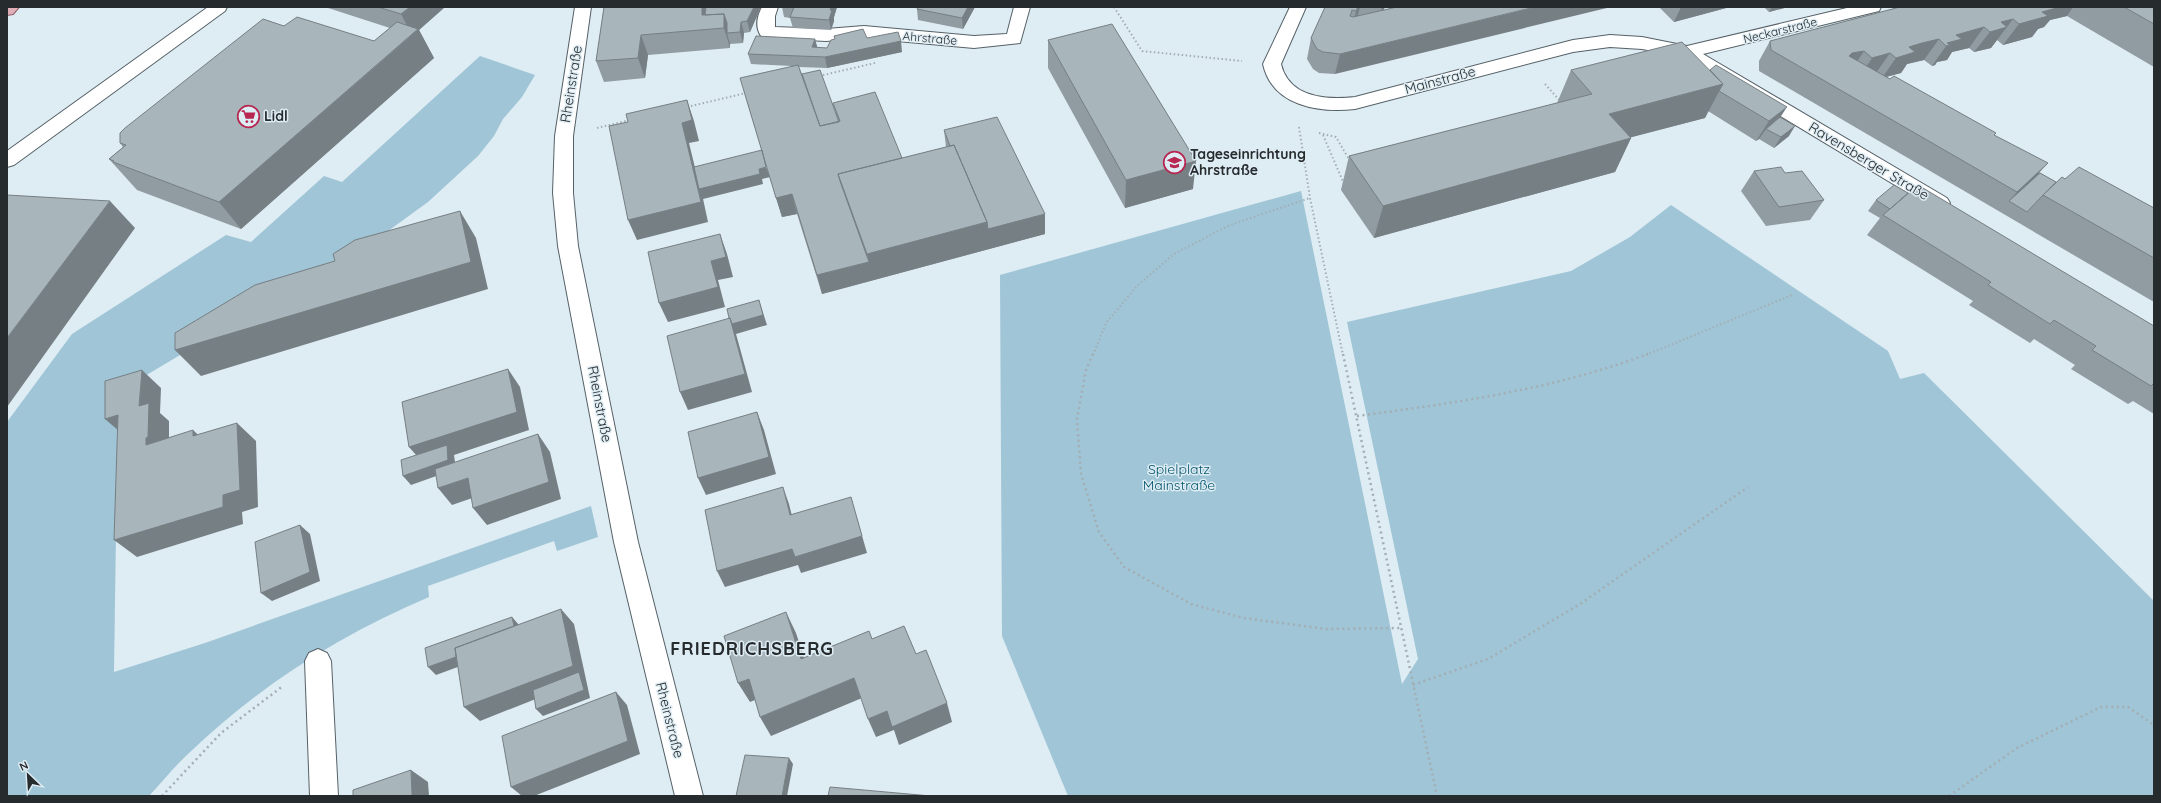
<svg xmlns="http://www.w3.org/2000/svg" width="2161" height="803" font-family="Quicksand,sans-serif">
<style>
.green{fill:#9fc5d6}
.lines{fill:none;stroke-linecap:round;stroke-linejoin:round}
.minor-casing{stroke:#556167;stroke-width:2}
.major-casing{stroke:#915d67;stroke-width:2}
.path-far1{stroke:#a3aeb4;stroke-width:2;stroke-dasharray:1.5 2.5;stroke-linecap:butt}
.path{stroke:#a3aeb4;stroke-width:2.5;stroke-dasharray:2 3.5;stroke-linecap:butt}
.minor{fill:#fff;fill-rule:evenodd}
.major{fill:#dfaeb6;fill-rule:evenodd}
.wall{fill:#909ca1}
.shaded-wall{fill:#767f83}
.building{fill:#a8b5bb;stroke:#767f83}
.labels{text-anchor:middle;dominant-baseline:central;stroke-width:3;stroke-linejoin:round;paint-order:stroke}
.far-street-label{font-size:12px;fill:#262b2e;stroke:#deecf3}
.street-label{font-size:14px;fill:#262b2e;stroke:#deecf3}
.poi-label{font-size:14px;font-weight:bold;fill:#262b2e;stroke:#deecf3;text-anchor:start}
.park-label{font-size:14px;fill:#04546d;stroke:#deecf3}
.district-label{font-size:18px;font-weight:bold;letter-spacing:1px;fill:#262b2e;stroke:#deecf3}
</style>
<rect width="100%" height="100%" fill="#deecf3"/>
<path class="green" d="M 480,56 L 535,75 L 522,97 L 503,119 L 494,136 L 478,156 L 428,202 L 388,231 L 118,392 L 114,672 L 205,643 L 591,506 L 598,537 L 557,551 L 554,541 L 428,586 L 429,597 C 338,636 260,685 188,754 C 174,767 162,782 149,796 L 7,796 L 7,422 L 72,334 L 226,235 L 251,242 L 324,176 L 342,182 Z
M 1301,191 L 1402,684 L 1418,659 L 1347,322 L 1571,271 L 1630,237 L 1671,205 L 1888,351 L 1900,379 L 1924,373 L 2154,601 L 2154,796 L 1068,796 L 1002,636 L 1000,275 Z"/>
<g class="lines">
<defs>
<path id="minor" d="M 208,7 L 227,7 L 225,11 L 14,165 L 7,167 L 7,151 Z
M 575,7 L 591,7 L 573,136 L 573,193 L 578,246 L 638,542 L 703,796 L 675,796 L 614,542 L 558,246 L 553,193 L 555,136 Z
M 762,7 L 778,7 L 775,16 L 775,27 L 826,29 L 864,26 L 974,36 L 1007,34 L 1014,7 L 1030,7 L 1020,43 L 974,48 L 864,38 L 826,41 L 767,38 L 761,36 C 755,27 757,16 762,7 Z
M 1290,7 L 1306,7 L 1281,64 C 1289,98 1327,100 1355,97 L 1573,40 L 1610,35 L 1642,37 L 1687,46 L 1851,7 L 1881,7 L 1879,11 L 1703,54 L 1947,198 L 1950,203 L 1947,208 L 1940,210 L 1933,208 L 1681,56 L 1642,49 L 1610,47 L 1573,52 L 1355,109 C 1319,113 1272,106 1263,64 Z
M 318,649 L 327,653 L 331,661 L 338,796 L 310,796 L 305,661 L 309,653 Z"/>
<path id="major" d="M 7,7 L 19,7 L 13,14 L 7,15 Z"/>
</defs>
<use href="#minor" class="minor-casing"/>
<use href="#major" class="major-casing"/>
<path class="path-far1" d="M 1114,7 L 1142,51 L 1242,61
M 819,76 L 875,63
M 1545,84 L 1560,101
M 687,107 L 746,93
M 1299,127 L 1310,198 L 1343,355
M 597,128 L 630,120
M 1319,133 L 1336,137 L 1350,161
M 1323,135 L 1344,184
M 1093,355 L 1106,323 L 1137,286 L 1174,254 L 1230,225 L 1310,198
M 1646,355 L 1792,295"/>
<path class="path" d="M 1093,354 L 1086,370 L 1077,419 L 1081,474 L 1099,532 L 1124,567 L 1191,604 L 1244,618 L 1326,629 L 1402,628
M 1343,354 L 1437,796
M 1357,416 C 1456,403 1554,389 1648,354
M 1413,685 L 1488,659 L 1580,604 L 1748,487
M 162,796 L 221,733 L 283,686
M 1949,796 L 2017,748 L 2101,707 L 2128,707 L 2154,725"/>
<use href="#minor" class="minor"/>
<use href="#major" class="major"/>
</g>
<path class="wall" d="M 325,7 L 445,7 L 419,30 L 434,58 L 241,229 L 137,190 L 109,159 L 123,147 L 120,143 L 374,41 L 390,28 Z
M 604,7 L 761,7 L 750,32 L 744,33 L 743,43 L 730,44 L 730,48 L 648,55 L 645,78 L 604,82 L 596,61 Z
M 782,7 L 837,7 L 834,17 L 834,21 L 831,30 L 793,28 L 790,18 L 784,17 Z
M 918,7 L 975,7 L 963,29 L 918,20 L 917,9 Z
M 1325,7 L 1385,7 L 1383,10 L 1335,74 L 1319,73 L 1313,69 L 1307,59 L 1311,38 Z
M 1659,7 L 1730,7 L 1674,22 Z
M 1764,7 L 1788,7 L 1769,12 Z
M 1900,7 L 2154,7 L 2154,67 L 2067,16 L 2050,20 L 2044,27 L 2038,29 L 2032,37 L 2003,45 L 1997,40 L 1991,48 L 1974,52 L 1969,48 L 1952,52 L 1947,60 L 1937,62 L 1935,65 L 1932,66 L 1924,60 L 1907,64 L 1901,73 L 1886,77 L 1994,135 L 2040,173 L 2056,182 L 2065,179 L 2154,208 L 2154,302 L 1759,71 L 1759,61 L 1770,41 Z
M 867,38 L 902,52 L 827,68 L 799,67 L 802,74 L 836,113 L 833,103 L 902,158 L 946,147 L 944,130 L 1045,234 L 822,294 L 797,214 L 782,217 L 746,98 L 792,66 L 751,64 L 748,54 L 815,39 L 817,48 L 827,48 Z
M 1048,40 L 1193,189 L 1125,208 L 1048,68 Z
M 1571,70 L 1710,70 L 1781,117 L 1789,136 L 1774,148 L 1759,139 L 1756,141 L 1708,111 L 1705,118 L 1631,137 L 1631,138 L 1615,172 L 1374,238 L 1341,190 L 1349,156 L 1557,103 Z
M 1754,171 L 1785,173 L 1824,200 L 1810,220 L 1766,226 L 1741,191 Z
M 1908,193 L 2154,326 L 2154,414 L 2133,401 L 2128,404 L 2071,369 L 2075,365 L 2034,339 L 2030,343 L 1969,305 L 1973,301 L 1867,235 L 1880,218 L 1868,211 L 1876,200 Z"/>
<path class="shaded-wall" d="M 410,7 L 445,7 L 419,30 L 434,58 L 241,229 L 219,202 L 412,35 L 401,14 Z
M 702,7 L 706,7 L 709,17 L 702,15 Z
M 754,7 L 761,7 L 750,32 L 747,21 Z
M 831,7 L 837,7 L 834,17 L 834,21 L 831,30 L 829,20 Z
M 968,7 L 975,7 L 963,29 L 962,18 Z
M 1358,7 L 1360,7 L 1358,15 L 1352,31 L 1356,11 Z
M 1382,7 L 1385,7 L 1379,20 Z
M 1535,7 L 1611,7 L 1335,74 L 1340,54 Z
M 1681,7 L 1730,7 L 1674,22 Z
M 1772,7 L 1788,7 L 1769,12 Z
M 2052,7 L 2073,7 L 2067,16 L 2050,20 L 2044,27 L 2038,29 L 2032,37 L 2003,45 L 2019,24 Z
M 724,14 L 730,33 L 727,33 L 730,44 L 730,48 L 724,28 Z
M 2013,19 L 1991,48 L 1974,52 L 1990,32 L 2001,22 Z
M 741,22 L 744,33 L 743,43 L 740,32 Z
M 1984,27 L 1969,48 L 1952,52 L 1947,60 L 1937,62 L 1935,65 L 1932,66 L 1946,46 L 1946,45 L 1956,35 Z
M 641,35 L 648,55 L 645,78 L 638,58 Z
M 815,39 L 818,50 L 812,47 Z
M 1939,39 L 1924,60 L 1907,64 L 1901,73 L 1882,78 L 1896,58 L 1909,47 L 1922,43 Z
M 901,41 L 902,52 L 827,68 L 825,57 Z
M 1864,51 L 1851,71 L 1849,56 L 1852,53 Z
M 1890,53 L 1876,73 L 1859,78 L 1872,58 Z
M 1723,84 L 1705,118 L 1594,147 L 1609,114 Z
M 687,100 L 694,121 L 699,141 L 689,143 L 700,188 L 759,169 L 766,167 L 770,177 L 762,179 L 763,184 L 703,199 L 702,194 L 708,222 L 637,240 L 628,220 L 682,123 Z
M 1787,107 L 1774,127 L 1766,129 L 1759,139 L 1756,141 L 1769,121 Z
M 1795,126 L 1789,136 L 1774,148 L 1781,137 Z
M 1631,138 L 1615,172 L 1374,238 L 1383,206 Z
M 1196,161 L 1193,189 L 1125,208 L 1126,180 Z
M 2048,163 L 2030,183 L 2009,201 L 2017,192 Z
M 792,194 L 797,214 L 782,217 L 776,198 Z
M 110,201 L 135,228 L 7,407 L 7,338 Z
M 460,211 L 476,238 L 488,289 L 201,376 L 175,350 Z
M 1045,214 L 1045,234 L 822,294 L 817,275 L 869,262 L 867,254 L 987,222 Z
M 720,234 L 727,254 L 733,277 L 718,280 L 725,307 L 668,322 L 659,303 L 711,261 Z
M 759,300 L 767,325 L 736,334 L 752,392 L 688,410 L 680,392 L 730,318 Z
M 508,369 L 520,387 L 529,430 L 454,455 L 456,469 L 411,485 L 403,476 L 424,464 L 409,447 Z
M 142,370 L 161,388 L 160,413 L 169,421 L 169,455 L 146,445 L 139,406 Z
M 757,412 L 764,430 L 776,474 L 706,495 L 698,478 Z
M 118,415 L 126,437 L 105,419 Z
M 237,423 L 256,441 L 258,507 L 242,512 L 243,524 L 137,557 L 114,540 L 223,495 Z
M 193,430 L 212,448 L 193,436 Z
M 538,434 L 550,452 L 561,499 L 487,525 L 473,508 Z
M 468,478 L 481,495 L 452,505 L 438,488 Z
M 783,487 L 789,504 L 796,532 L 790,515 Z
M 851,497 L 867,553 L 801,573 L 798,565 L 725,587 L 717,571 Z
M 300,525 L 310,534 L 320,581 L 272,601 L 261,593 Z
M 561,609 L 574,624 L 590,698 L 543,716 L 536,709 L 581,681 L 480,721 L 464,707 Z
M 786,612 L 796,633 L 811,679 L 801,659 Z
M 512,617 L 519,625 L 523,643 L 436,675 L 428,667 Z
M 854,678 L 862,698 L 771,736 L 760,717 Z
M 749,679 L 760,698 L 750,702 L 738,683 Z
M 616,692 L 627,705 L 640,754 L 534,796 L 522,796 L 511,787 Z
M 947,703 L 952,722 L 899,745 L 894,730 L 876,737 L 868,719 L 887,711 Z
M 789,758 L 793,764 L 787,796 L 782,796 Z
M 411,770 L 428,782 L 429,796 L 412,796 Z"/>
<path class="building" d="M 378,7 L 410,7 L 401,14 Z
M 604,7 L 702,7 L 702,15 L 724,14 L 724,28 L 641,35 L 638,58 L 596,61 Z
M 706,7 L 754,7 L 747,21 L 741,22 L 740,32 L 727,33 L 727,23 L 724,14 L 705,15 Z
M 791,7 L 831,7 L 830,10 L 832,10 L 829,20 L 790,17 L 794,7 Z
M 918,7 L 968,7 L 962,18 L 917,9 Z
M 1325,7 L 1358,7 L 1356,11 L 1352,10 L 1350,16 L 1353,17 L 1397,7 L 1535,7 L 1340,54 L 1323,52 L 1317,49 L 1311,38 Z
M 1900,7 L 2060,7 L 2042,12 L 2048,16 L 2019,24 L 2013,19 L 2001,22 L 2007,27 L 1990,32 L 1984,27 L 1956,35 L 1962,39 L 1947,43 L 1950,45 L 1946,46 L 1939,39 L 1922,43 L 1909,47 L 1915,52 L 1896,58 L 1890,53 L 1872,58 L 1864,51 L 1852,53 L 1849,56 L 1890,79 L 1894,76 L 1996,133 L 1994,135 L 2048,163 L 2017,192 L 1771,50 L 1770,41 Z
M 2124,7 L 2154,7 L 2154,24 Z
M 297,17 L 374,41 L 397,22 L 418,29 L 219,202 L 113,162 L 114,161 L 109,159 L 126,145 L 120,143 L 120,133 L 125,128 L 263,19 L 284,26 Z
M 1112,24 L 1196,161 L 1126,180 L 1048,40 Z
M 863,29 L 867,38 L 898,32 L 901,41 L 825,57 L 748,54 L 756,36 L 815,39 L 812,47 L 827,48 L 831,40 L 835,39 L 834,36 Z
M 1682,42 L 1723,84 L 1609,114 L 1631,138 L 1383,206 L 1349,156 L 1592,94 L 1571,70 Z
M 798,65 L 820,126 L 840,121 L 833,103 L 875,92 L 902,158 L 838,174 L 840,181 L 869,262 L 817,275 L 792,194 L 776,198 L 740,78 Z
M 1716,65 L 1787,107 L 1769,121 L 1719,91 L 1723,84 L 1710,70 Z
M 820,70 L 839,122 L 820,126 L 802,74 Z
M 687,100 L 692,120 L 682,123 L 701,202 L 628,220 L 609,126 L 628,122 L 626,114 Z
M 997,117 L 1045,214 L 988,229 L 987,222 L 954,145 L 950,146 L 944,130 Z
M 1780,117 L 1795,126 L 1781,137 L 1766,129 Z
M 954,145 L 987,222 L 867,254 L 838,174 Z
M 762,150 L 766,167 L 759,169 L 760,174 L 699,189 L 694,167 Z
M 1781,167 L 1785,173 L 1802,171 L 1824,200 L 1779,207 L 1754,171 Z
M 2079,167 L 2154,208 L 2154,258 L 2043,195 L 2062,177 L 2065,179 Z
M 2040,173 L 2056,182 L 2043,195 L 2027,212 L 2009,201 Z
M 1894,185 L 1908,193 L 1890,209 L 1876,200 Z
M 1918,185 L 2154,326 L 2154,383 L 2151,386 L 2092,350 L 2096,346 L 2054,320 L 2050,324 L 1988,285 L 1991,282 L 1883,215 Z
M 7,195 L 110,201 L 7,338 Z
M 460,211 L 471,262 L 175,350 L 175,333 L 255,285 L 335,261 L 333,254 L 355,240 Z
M 720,234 L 726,257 L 711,261 L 718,287 L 659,303 L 648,252 Z
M 759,300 L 763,315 L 732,324 L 730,318 L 729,318 L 727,309 Z
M 730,318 L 745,374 L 680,392 L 667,336 Z
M 508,369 L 517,412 L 409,447 L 402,402 Z
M 142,370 L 139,406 L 149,403 L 148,437 L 146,438 L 146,445 L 193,430 L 193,436 L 237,423 L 240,490 L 223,495 L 223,507 L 114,540 L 118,415 L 105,419 L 105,381 Z
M 757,412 L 769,457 L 698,478 L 688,432 Z
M 538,434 L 549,482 L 473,508 L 468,478 L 438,488 L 435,469 Z
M 447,445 L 448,460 L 403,476 L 401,460 Z
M 783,487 L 790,515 L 851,497 L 862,536 L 795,557 L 792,549 L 717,571 L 705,510 Z
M 300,525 L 310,572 L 261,593 L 255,542 Z
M 561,609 L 573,666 L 464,707 L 455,648 Z
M 786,612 L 801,659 L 869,631 L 872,639 L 904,626 L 916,654 L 926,650 L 947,703 L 892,727 L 887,711 L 868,719 L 854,678 L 760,717 L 749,679 L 738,683 L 724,636 Z
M 512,617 L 514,626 L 455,648 L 456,657 L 428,667 L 425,648 Z
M 579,672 L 584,690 L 536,709 L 533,690 Z
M 616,692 L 628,741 L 511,787 L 502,736 Z
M 745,755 L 789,758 L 782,796 L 736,796 Z
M 411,770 L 412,796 L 353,796 L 353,790 Z
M 830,787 L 931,796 L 828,796 Z"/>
<defs>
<symbol id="supermarket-ring" viewBox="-11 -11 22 22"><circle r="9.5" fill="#deecf3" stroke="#b72751" stroke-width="1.5"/><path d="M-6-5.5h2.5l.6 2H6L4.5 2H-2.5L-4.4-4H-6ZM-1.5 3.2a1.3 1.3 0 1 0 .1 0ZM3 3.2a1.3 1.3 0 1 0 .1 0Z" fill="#b72751"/></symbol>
<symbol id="school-ring" viewBox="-11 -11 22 22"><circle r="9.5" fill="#deecf3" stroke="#b72751" stroke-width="1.5"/><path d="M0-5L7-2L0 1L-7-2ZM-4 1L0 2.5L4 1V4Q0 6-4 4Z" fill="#b72751"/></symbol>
</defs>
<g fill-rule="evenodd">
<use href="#supermarket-ring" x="236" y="104" width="25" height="25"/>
<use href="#school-ring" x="1162" y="150" width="25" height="25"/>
</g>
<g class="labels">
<g class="far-street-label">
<text transform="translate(1780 30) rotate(-14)">Neckarstraße</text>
<text transform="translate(930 38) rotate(5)">Ahrstraße</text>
</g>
<g class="street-label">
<text transform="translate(1440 80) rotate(-15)">Mainstraße</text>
<text transform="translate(571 84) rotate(-81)">Rheinstraße</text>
<text transform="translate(1869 161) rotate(31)">Ravensberger Straße</text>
<text transform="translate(600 404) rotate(79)">Rheinstraße</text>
<text transform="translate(670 720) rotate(76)">Rheinstraße</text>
</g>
<g class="poi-label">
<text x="264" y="116">Lidl</text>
<text x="1190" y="154">Tageseinrichtung<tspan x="1190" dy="16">Ahrstraße</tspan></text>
</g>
<g class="park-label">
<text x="1179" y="469">Spielplatz<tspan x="1179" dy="16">Mainstraße</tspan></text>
</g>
<g class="district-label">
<text x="752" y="648">FRIEDRICHSBERG</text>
</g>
</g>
<rect width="2161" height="803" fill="none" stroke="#262b2e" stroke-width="16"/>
<g transform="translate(28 775) rotate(335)" stroke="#deecf3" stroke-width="3" paint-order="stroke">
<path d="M0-3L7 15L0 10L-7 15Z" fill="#262b2e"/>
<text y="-6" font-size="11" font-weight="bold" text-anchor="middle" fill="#262b2e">N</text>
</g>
</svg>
